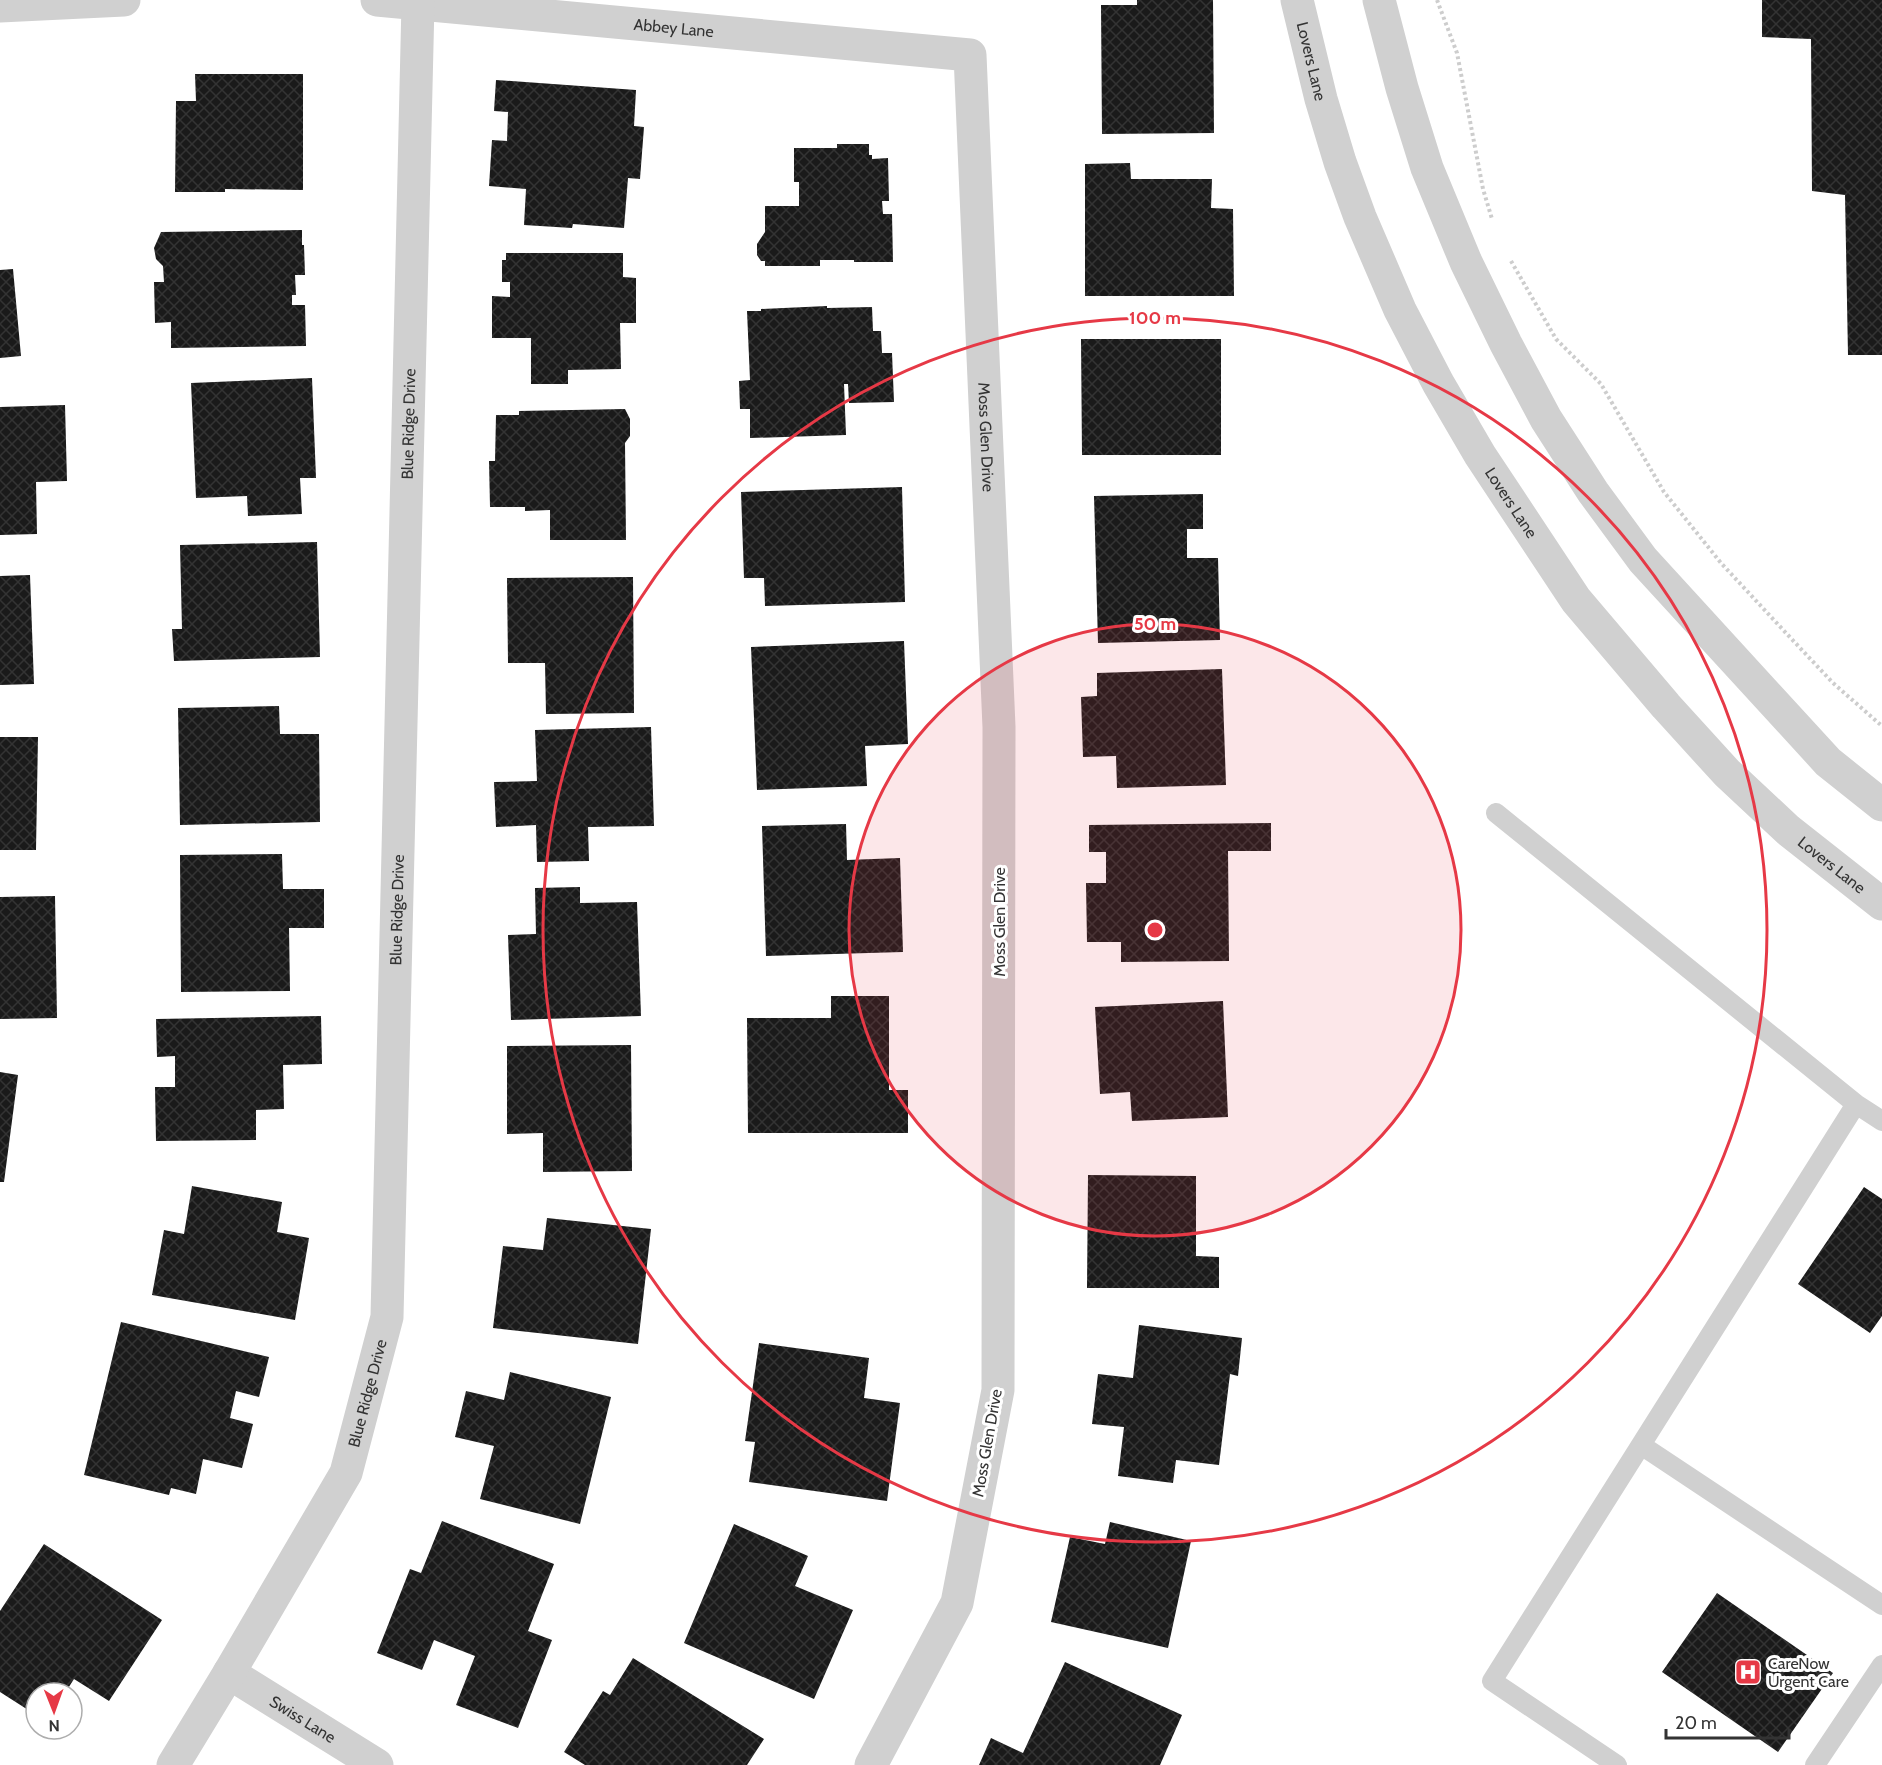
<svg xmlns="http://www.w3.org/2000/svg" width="1882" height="1765" font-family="Cabin,sans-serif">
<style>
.building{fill:url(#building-cross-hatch)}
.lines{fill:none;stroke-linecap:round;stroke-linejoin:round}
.path{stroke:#cdcdcd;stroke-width:4;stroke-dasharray:3 3;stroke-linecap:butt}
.service{stroke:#d0d0d0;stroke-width:20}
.minor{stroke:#d0d0d0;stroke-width:33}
.tertiary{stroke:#d0d0d0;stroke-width:33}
.ring{fill:none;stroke:#e63946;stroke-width:3}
.labels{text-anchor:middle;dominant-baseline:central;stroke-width:6;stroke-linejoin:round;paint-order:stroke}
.street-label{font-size:16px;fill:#333;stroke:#fff}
.poi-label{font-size:16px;fill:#333;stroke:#fff;text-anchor:start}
.centre{fill:#e63946;stroke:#fff;stroke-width:3}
.ring-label{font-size:18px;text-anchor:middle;font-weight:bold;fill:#e63946;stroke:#fff;stroke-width:6;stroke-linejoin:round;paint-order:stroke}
</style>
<defs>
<pattern id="building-cross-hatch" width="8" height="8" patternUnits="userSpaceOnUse" patternTransform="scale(1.5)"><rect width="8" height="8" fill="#1a1a1a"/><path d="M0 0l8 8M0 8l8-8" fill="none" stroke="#333"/></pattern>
</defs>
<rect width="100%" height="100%" fill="#fff"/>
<path class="building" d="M 1137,0 L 1213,0 L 1214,133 L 1102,134 L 1101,5 L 1137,5 Z
M 1762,0 L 1882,0 L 1882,355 L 1848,355 L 1845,195 L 1812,191 L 1811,39 L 1762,37 Z
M 195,74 L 303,74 L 303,190 L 225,189 L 225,192 L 175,192 L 176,101 L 196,101 Z
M 496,80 L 636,90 L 634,126 L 644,127 L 640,179 L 628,178 L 624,228 L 573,224 L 572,228 L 524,225 L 526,189 L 489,186 L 492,140 L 507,141 L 508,112 L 494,111 Z
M 837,144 L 869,144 L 869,155 L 872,155 L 872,159 L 888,158 L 889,201 L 882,201 L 883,214 L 892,214 L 893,262 L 854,262 L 854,260 L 820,260 L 820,266 L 765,266 L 765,261 L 761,261 L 757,255 L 757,244 L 765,232 L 765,206 L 799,206 L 799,182 L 794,182 L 794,148 L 837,148 Z
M 1130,163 L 1131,179 L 1212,179 L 1211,208 L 1233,209 L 1234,296 L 1085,296 L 1085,164 Z
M 302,230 L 302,245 L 304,245 L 305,275 L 295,275 L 296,295 L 292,295 L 292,305 L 305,305 L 306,346 L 171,348 L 171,322 L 155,323 L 154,282 L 164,282 L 163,266 L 156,259 L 154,248 L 161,232 Z
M 506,253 L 623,253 L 623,277 L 636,278 L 636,323 L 620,323 L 621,369 L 568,370 L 568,384 L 531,384 L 531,338 L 492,338 L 492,296 L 510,297 L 510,282 L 502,282 L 502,260 L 506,260 Z
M 13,269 L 21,356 L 0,358 L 0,270 Z
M 827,306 L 827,308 L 872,307 L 873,331 L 881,331 L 882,353 L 892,353 L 894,402 L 849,403 L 848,384 L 844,384 L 846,435 L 750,438 L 750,409 L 740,409 L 739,381 L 750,380 L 747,311 L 761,311 L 761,309 Z
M 1081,339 L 1221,339 L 1221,455 L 1082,455 Z
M 312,378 L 316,478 L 300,478 L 302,514 L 248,516 L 247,496 L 196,498 L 191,383 Z
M 65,405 L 67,481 L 36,482 L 37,534 L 0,535 L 0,407 Z
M 625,409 L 630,419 L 630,436 L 625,443 L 626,540 L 550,540 L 550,510 L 525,511 L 525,507 L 490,507 L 489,461 L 495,461 L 496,415 L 519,415 L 519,411 Z
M 902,487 L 905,602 L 765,606 L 764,578 L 744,578 L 741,492 Z
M 1203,494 L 1203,529 L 1187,529 L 1187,558 L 1218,558 L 1220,640 L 1098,643 L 1094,496 Z
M 317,542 L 320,657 L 174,661 L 172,629 L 182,629 L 180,545 Z
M 30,575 L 34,684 L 0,685 L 0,576 Z
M 633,577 L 634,713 L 546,714 L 545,663 L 508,663 L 507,578 Z
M 904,641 L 908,744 L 865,746 L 867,786 L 757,790 L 751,647 Z
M 1222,669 L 1226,785 L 1117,788 L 1116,756 L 1083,757 L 1081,697 L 1097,696 L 1097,673 Z
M 279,706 L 280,734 L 319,734 L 320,822 L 180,825 L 178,708 Z
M 651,727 L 654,826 L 588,827 L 589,861 L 537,862 L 536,825 L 496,827 L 494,782 L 537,781 L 535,730 Z
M 0,737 L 38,737 L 36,850 L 0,850 Z
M 1271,823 L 1271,851 L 1228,851 L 1229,961 L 1121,962 L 1121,942 L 1087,942 L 1086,883 L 1106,883 L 1106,852 L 1089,852 L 1089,825 Z
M 846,824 L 847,860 L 900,858 L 903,952 L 766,956 L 762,826 Z
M 282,854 L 283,889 L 324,889 L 324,928 L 289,928 L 290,991 L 181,992 L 180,855 Z
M 580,887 L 580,903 L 637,902 L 641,1016 L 511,1020 L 508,935 L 536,934 L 535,888 Z
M 55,896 L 57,1018 L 0,1019 L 0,897 Z
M 831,996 L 889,996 L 889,1090 L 908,1090 L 908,1133 L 748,1133 L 747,1018 L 831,1018 Z
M 1223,1001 L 1228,1117 L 1132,1121 L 1130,1092 L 1100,1094 L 1095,1007 Z
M 321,1016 L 322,1064 L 283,1065 L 284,1109 L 256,1110 L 256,1140 L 156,1141 L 155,1087 L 175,1087 L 175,1056 L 157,1057 L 156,1019 Z
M 631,1045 L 632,1171 L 543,1172 L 543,1133 L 507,1134 L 507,1046 Z
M 0,1072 L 18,1075 L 4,1182 L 0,1182 Z
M 1088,1175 L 1196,1176 L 1196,1256 L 1219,1257 L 1219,1288 L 1087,1288 Z
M 192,1186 L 282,1202 L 277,1232 L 309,1238 L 295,1320 L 152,1295 L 164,1230 L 184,1234 Z
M 1864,1187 L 1882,1199 L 1882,1316 L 1870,1333 L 1798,1284 Z
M 547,1218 L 651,1229 L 638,1344 L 493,1328 L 503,1246 L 543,1250 Z
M 121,1322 L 269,1357 L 259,1397 L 236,1391 L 230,1418 L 253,1424 L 242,1468 L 203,1459 L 196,1494 L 171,1488 L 169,1495 L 84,1475 Z
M 1139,1325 L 1242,1338 L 1238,1376 L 1230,1374 L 1219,1465 L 1176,1460 L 1173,1483 L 1118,1476 L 1124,1427 L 1092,1424 L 1098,1374 L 1133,1378 Z
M 759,1343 L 869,1358 L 864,1398 L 900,1403 L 887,1501 L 749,1482 L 755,1442 L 745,1441 Z
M 510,1372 L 611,1397 L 580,1524 L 480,1499 L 494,1446 L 455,1437 L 466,1391 L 504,1400 Z
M 442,1521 L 554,1564 L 528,1631 L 552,1640 L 518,1728 L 456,1705 L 475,1656 L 434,1640 L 422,1670 L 377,1653 L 410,1569 L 421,1573 Z
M 1110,1522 L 1191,1541 L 1168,1648 L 1051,1622 L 1070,1537 L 1105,1544 Z
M 734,1524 L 808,1556 L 795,1586 L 853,1610 L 814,1699 L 684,1643 Z
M 44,1544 L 162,1620 L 109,1701 L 74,1679 L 65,1693 L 36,1693 L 36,1715 L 0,1692 L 0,1611 Z
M 1717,1593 L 1833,1673 L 1778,1752 L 1662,1672 Z
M 633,1658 L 764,1739 L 747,1765 L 585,1765 L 564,1752 L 603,1691 L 610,1695 Z
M 1065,1662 L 1182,1715 L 1160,1765 L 979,1765 L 991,1738 L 1023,1753 Z"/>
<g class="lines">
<path class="path" d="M 1437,0 L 1457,53 L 1483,189 L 1492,219
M 1511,261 L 1556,339 L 1601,384 L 1664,492 L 1721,563 L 1786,633 L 1833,683 L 1882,726"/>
<path class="service" d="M 1496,813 L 1856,1104
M 1641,1445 L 1882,1605
M 1617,1765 L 1492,1681 L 1856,1104 L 1882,1121
M 1815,1765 L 1882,1665"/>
<g class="minor">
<path id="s1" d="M 377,0 L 970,55 L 999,727 L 998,1390 L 957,1603 L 871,1765"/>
<path d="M 0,6 L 124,0"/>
<path id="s2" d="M 229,1673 L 377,1765"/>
<path id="s3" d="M 173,1765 L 229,1673 L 346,1473 L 387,1317 L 418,3"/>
</g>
<g class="tertiary">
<path id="s4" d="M 1297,0 L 1321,99 L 1340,162 L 1360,217 L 1400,310 L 1438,383 L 1480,455 L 1576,600 L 1666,706 L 1727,773 L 1788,830 L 1882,904"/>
<path d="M 1379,0 L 1402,88 L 1427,168 L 1466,262 L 1506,344 L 1546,419 L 1593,492 L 1643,560 L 1828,762 L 1882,805"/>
</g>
</g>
<circle cx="1155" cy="930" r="306" fill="#e63946" fill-opacity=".12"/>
<g class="ring">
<circle cx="1155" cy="930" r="306"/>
<circle cx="1155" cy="930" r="612"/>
</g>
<defs>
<symbol id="hospital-square" viewBox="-11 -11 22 22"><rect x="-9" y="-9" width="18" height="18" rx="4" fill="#e63946" stroke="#fff"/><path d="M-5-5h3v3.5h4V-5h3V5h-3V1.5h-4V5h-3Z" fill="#fff"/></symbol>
</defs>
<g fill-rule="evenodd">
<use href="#hospital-square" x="1733" y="1657" width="30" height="30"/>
</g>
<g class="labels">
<g class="street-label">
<text stroke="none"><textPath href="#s1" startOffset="298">Abbey Lane</textPath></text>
<text stroke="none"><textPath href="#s4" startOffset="63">Lovers Lane</textPath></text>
<text stroke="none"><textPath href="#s3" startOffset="1394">Blue Ridge Drive</textPath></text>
<text stroke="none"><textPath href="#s1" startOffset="978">Moss Glen Drive</textPath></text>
<text stroke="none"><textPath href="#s4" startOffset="550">Lovers Lane</textPath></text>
<text stroke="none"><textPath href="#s4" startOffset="1036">Lovers Lane</textPath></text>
<text stroke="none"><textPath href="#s3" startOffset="908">Blue Ridge Drive</textPath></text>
<text transform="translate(999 922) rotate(-90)">Moss Glen Drive</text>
<text stroke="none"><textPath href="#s3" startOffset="422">Blue Ridge Drive</textPath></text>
<text transform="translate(987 1443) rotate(-80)">Moss Glen Drive</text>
<text stroke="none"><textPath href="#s2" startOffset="87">Swiss Lane</textPath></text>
</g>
<g class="poi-label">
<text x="1768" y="1663">CareNow<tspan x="1768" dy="18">Urgent Care</tspan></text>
</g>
</g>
<circle cx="1155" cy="930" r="9" class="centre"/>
<g class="ring-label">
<text x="1155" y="324">100 m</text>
<text x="1155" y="630">50 m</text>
</g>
<g transform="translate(54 1711) rotate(179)"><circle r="28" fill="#ffffff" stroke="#adadad" stroke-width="1.5"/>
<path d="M0-4.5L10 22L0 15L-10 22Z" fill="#e63946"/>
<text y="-9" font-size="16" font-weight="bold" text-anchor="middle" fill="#333333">N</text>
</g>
<path d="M1666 1729v9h123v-9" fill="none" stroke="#333333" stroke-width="3"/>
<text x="1675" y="1729" font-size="18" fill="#333333" stroke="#ffffff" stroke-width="4.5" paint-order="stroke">20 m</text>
</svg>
